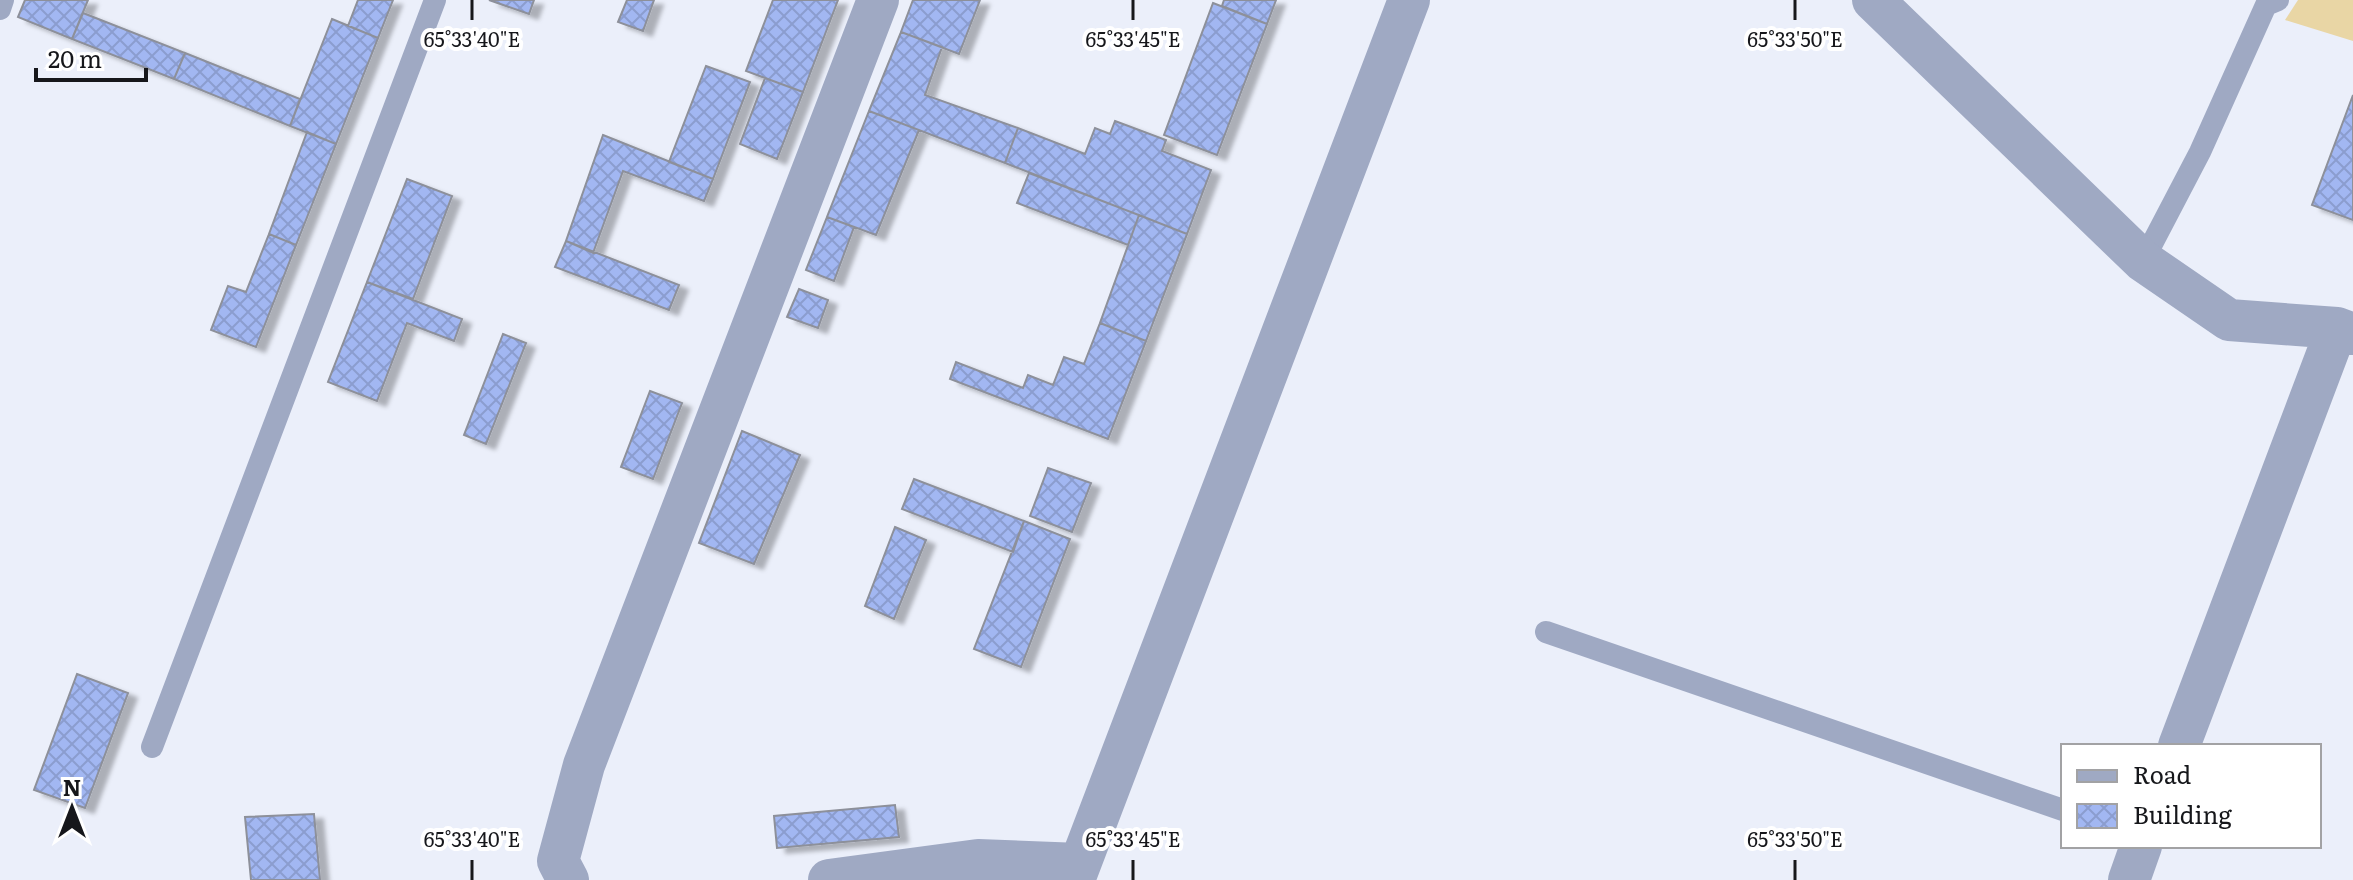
<svg xmlns="http://www.w3.org/2000/svg" width="2353" height="880" font-family="Literata,serif">
<style>
.green{fill:#e9d6a5}
.building{fill:url(#building-cross-hatch);stroke:#8d909a;stroke-width:2;filter:url(#shadow)}
.lines{fill:none;stroke-linecap:round;stroke-linejoin:round}
.lane{stroke:#9fa9c3;stroke-width:22}
.street{stroke:#9fa9c3;stroke-width:42}
.ticks{fill:none;stroke:#16171b;stroke-width:3}
.ticks-label{font-size:20px;text-anchor:middle;fill:#16171b;stroke:#fff;stroke-width:8;stroke-linejoin:round;paint-order:stroke}
</style>
<defs>
<pattern id="building-cross-hatch" width="8" height="8" patternUnits="userSpaceOnUse" patternTransform="scale(2)"><rect width="8" height="8" fill="#a2b7f2"/><path d="M0 0l8 8M0 8l8-8" fill="none" stroke="#8b9dcf"/></pattern>
<filter id="shadow"><feDropShadow dx="9" dy="5" stdDeviation="2" flood-color="#0004"/></filter>
</defs>
<rect width="100%" height="100%" fill="#ebeffa"/>
<path class="green" d="M 2298,0 L 2353,0 L 2353,41 L 2285,20 Z"/>
<path class="building" d="M 25,0 L 88,0 L 72,39 L 18,17 Z
M 358,0 L 393,0 L 378,38 L 348,26 Z
M 489,0 L 534,0 L 529,14 Z
M 627,0 L 654,0 L 643,31 L 618,22 Z
M 773,0 L 838,0 L 803,92 L 746,71 Z
M 913,0 L 980,0 L 959,54 L 901,32 Z
M 1224,0 L 1276,0 L 1267,24 L 1222,6 Z
M 1213,3 L 1267,24 L 1217,155 L 1164,135 Z
M 83,13 L 185,53 L 174,79 L 72,39 Z
M 332,19 L 378,38 L 336,144 L 290,126 Z
M 901,32 L 942,47 L 925,95 L 1018,128 L 1005,163 L 869,111 Z
M 185,53 L 300,99 L 290,126 L 174,79 Z
M 706,66 L 750,82 L 713,179 L 669,162 Z
M 765,78 L 803,92 L 777,159 L 740,144 Z
M 2353,95 L 2353,220 L 2312,205 Z
M 869,111 L 919,130 L 876,235 L 827,217 Z
M 1115,121 L 1166,140 L 1162,151 L 1211,170 L 1187,234 L 1005,163 L 1018,128 L 1085,154 L 1095,128 L 1110,134 Z
M 307,132 L 336,144 L 296,245 L 269,234 Z
M 603,135 L 713,179 L 704,201 L 623,171 L 593,253 L 566,241 Z
M 1029,173 L 1139,215 L 1128,245 L 1017,203 Z
M 407,179 L 452,196 L 413,299 L 367,282 Z
M 1139,215 L 1187,234 L 1146,341 L 1100,323 Z
M 827,217 L 854,227 L 834,281 L 806,270 Z
M 269,234 L 296,245 L 256,347 L 211,330 L 228,286 L 246,292 Z
M 566,241 L 679,285 L 669,310 L 555,267 Z
M 367,282 L 462,319 L 454,341 L 407,323 L 377,401 L 328,382 Z
M 799,289 L 828,300 L 818,328 L 787,317 Z
M 1100,323 L 1146,341 L 1108,439 L 950,379 L 956,362 L 1023,388 L 1028,375 L 1053,385 L 1064,357 L 1084,364 Z
M 503,334 L 526,343 L 486,444 L 464,435 Z
M 650,391 L 682,403 L 653,479 L 621,467 Z
M 742,431 L 800,455 L 754,564 L 699,543 Z
M 1048,468 L 1091,483 L 1072,532 L 1030,516 Z
M 914,479 L 1024,521 L 1013,552 L 902,509 Z
M 1024,521 L 1070,539 L 1021,667 L 974,649 Z
M 895,527 L 926,540 L 894,619 L 865,606 Z
M 77,674 L 128,693 L 85,808 L 34,790 Z
M 895,805 L 899,837 L 777,848 L 774,816 Z
M 314,814 L 320,880 L 251,880 L 245,817 Z"/>
<g class="lines">
<path class="lane" d="M 0,9 L 3,0
M 2143,261 L 2200,152 L 2266,5 L 2278,0
M 1546,632 L 2063,810
M 152,747 L 435,0"/>
<path class="street" d="M 1873,0 L 2143,261 L 2229,320 L 2337,328 L 2353,334
M 2179,746 L 2337,328
M 568,880 L 558,861 L 584,765 L 878,0
M 829,880 L 978,860 L 1080,864
M 1074,880 L 1409,0
M 2129,880 L 2141,846"/>
</g>
<path class="ticks" d="M 472,0 L 472,20M 1133,0 L 1133,20M 1795,0 L 1795,20M 472,860 L 472,880M 1133,860 L 1133,880M 1795,860 L 1795,880"/>
<g class="ticks-label">
<text x="472" y="47">65°33'40"E</text>
<text x="1133" y="47">65°33'45"E</text>
<text x="1795" y="47">65°33'50"E</text>
<text x="472" y="847">65°33'40"E</text>
<text x="1133" y="847">65°33'45"E</text>
<text x="1795" y="847">65°33'50"E</text>
</g>
<rect x="2061" y="744" width="260" height="104" fill="#ffffff" stroke="#a2a2a4" stroke-width="2"/>
<rect x="2077" y="770" width="40" height="12" fill="#9fa9c3" stroke="#a2a2a4" stroke-width="2"/>
<text x="2133" y="784" font-size="24" fill="#16171b">Road</text>
<rect x="2077" y="804" width="40" height="24" fill="url(#building-cross-hatch)" stroke="#a2a2a4" stroke-width="2"/>
<text x="2133" y="824" font-size="24" fill="#16171b">Building</text>
<g transform="translate(72 808)" stroke="#ffffff" stroke-width="6" paint-order="stroke">
<path d="M0-6L14 30L0 20L-14 30Z" fill="#16171b"/>
<text y="-12" font-size="22" font-weight="bold" text-anchor="middle" fill="#16171b">N</text>
</g>
<path d="M36 68v12h110v-12" fill="none" stroke="#16171b" stroke-width="4"/>
<text x="48" y="68" font-size="24" fill="#16171b" stroke="#ffffff" stroke-width="6" paint-order="stroke">20 m</text>
</svg>
